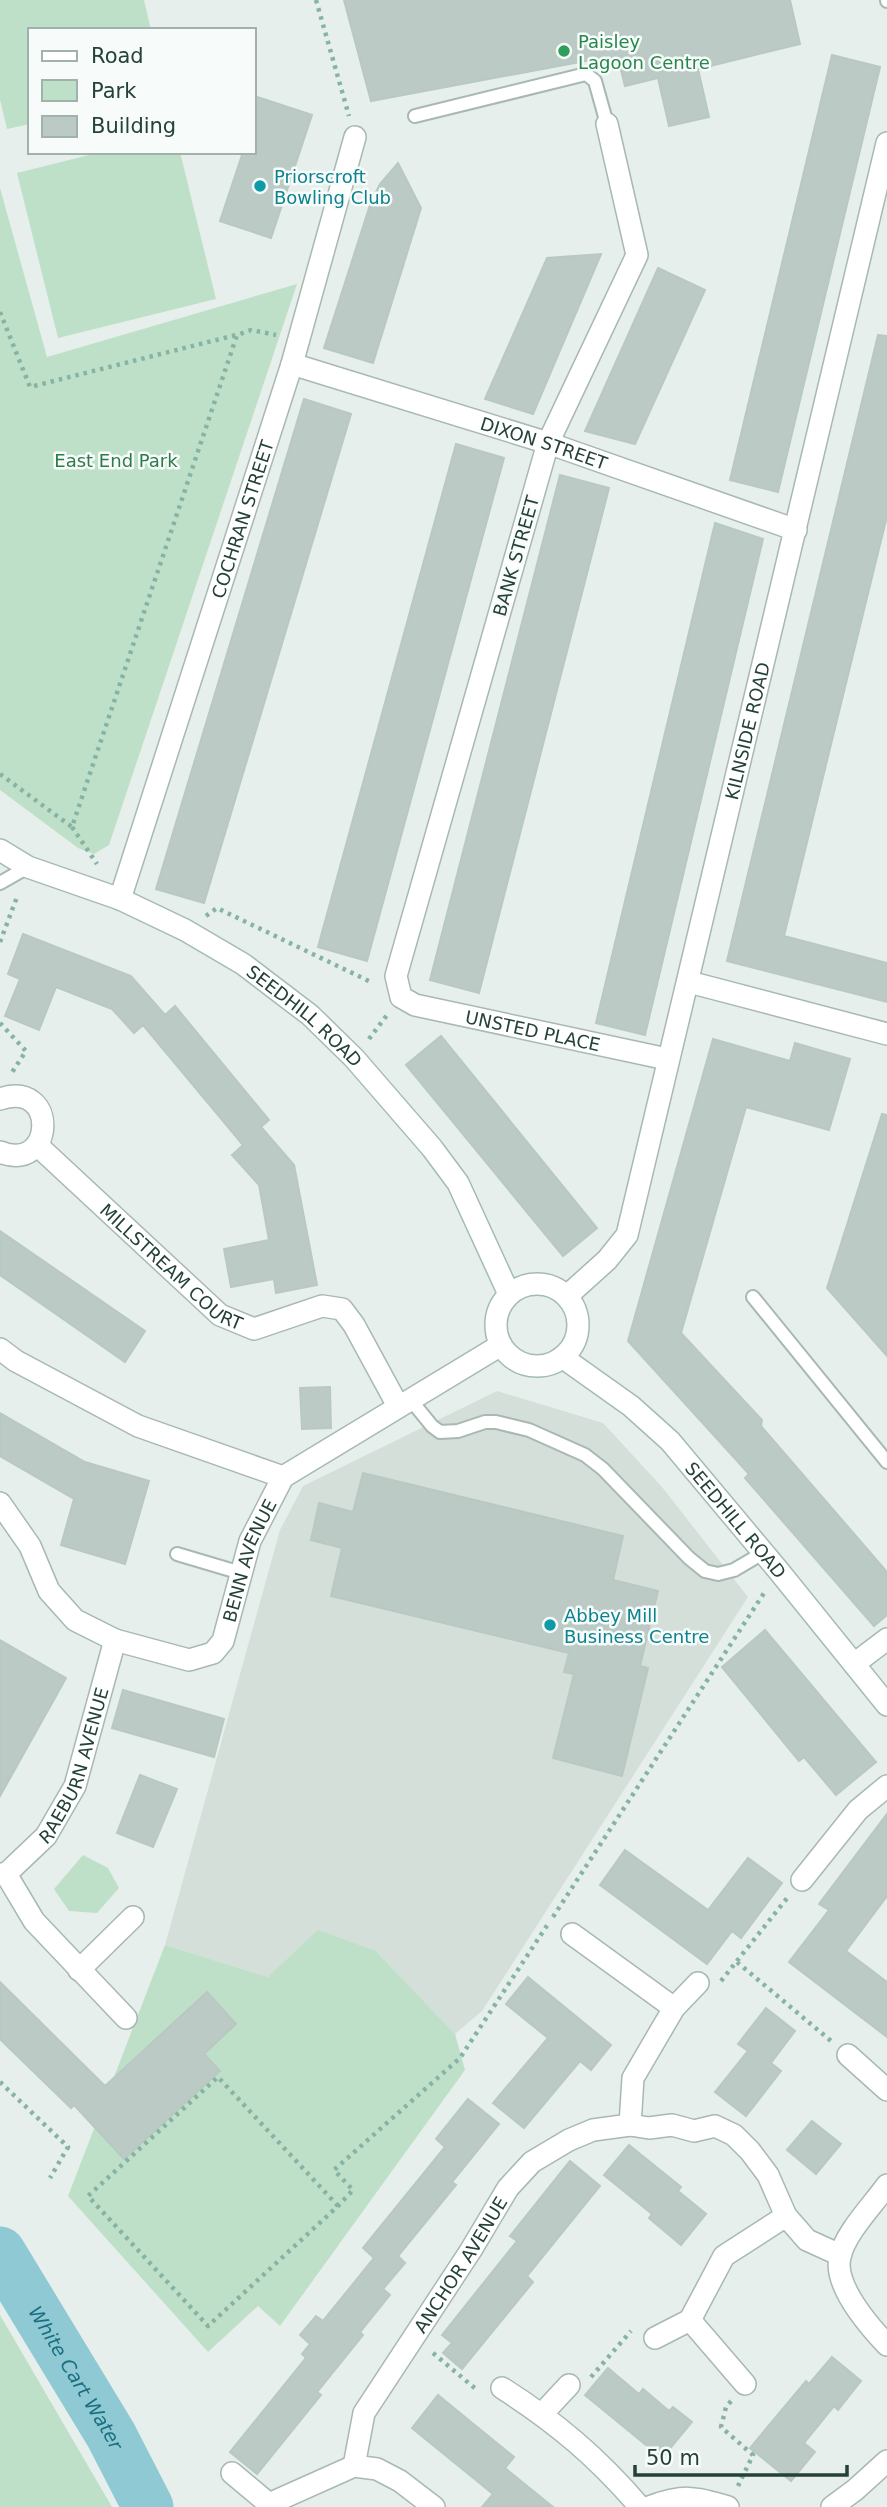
<svg xmlns="http://www.w3.org/2000/svg" width="887" height="2507" font-family="'DejaVu Sans',sans-serif">
<style>
.built{fill:#d4dfda}
.green{fill:#bfe0c8}
.lines{fill:none;stroke-linecap:round;stroke-linejoin:round}
.river{stroke:#8ec9d4;stroke-width:51}
.building{fill:#bbcac4;stroke:#b8c9c2;stroke-width:2}
.lane-casing{stroke:#a8b8b2;stroke-width:16}
.street-casing{stroke:#a8b8b2;stroke-width:24}
.secondary-casing{stroke:#a4bbb3;stroke-width:24}
.path{stroke:#86b3a5;stroke-width:4.5;stroke-dasharray:3.5 5;stroke-linecap:butt}
.lane{stroke:#fff;stroke-width:12}
.street{stroke:#fff;stroke-width:21}
.secondary{stroke:#fff;stroke-width:21}
.leisure-dot{fill:#2e9e5b;stroke:#f7fbf9;stroke-width:2.5}
.culture-dot{fill:#0f9aa8;stroke:#f7fbf9;stroke-width:2.5}
.labels{text-anchor:middle;dominant-baseline:central;stroke-width:5;stroke-linejoin:round;paint-order:stroke}
.leisure-label{font-size:18px;fill:#27864d;stroke:#f7fbf9;text-anchor:start}
.culture-label{font-size:18px;fill:#0d838f;stroke:#f7fbf9;text-anchor:start}
.street-label{font-size:18px;fill:#24423a;stroke:#f7fbf9}
.park-label{font-size:18px;fill:#2d7a4b;stroke:#f7fbf9}
.water-label{font-size:19px;font-style:italic;fill:#1c6f80;stroke:#f7fbf9}
</style>
<rect width="100%" height="100%" fill="#e6efeb"/>
<path class="built" d="M 497,1391 L 603,1423 L 662,1487 L 748,1597 L 482,2011 L 455,2034 L 376,1951 L 268,1977 L 165,1945 L 280,1530 L 303,1486 Z"/>
<path class="green" d="M 0,0 L 144,0 L 151,30 L 30,30 L 30,124 L 7,129 L 0,100 Z
M 101,152 L 180,152 L 216,299 L 58,338 L 17,173 Z
M 0,188 L 47,357 L 297,284 L 109,845 L 94,854 L 78,848 L 0,790 Z
M 83,1855 L 108,1868 L 119,1888 L 97,1913 L 69,1911 L 54,1889 Z
M 318,1930 L 376,1951 L 455,2034 L 465,2070 L 280,2326 L 258,2306 L 208,2352 L 68,2196 L 165,1945 L 268,1977 Z
M 0,2315 L 112,2507 L 0,2507 Z"/>
<g class="lines">
<path class="river" id="s1" d="M 0,2252 L 111,2435 L 148,2507"/>
</g>
<path class="building" d="M 344,0 L 790,0 L 800,44 L 698,69 L 709,117 L 669,126 L 658,78 L 625,86 L 620,66 L 598,70 L 596,59 L 371,101 Z
M 832,55 L 880,67 L 778,492 L 730,480 Z
M 254,96 L 312,115 L 271,238 L 220,221 L 243,152 L 254,152 Z
M 398,163 L 421,208 L 373,363 L 324,348 L 371,202 L 380,184 Z
M 601,254 L 533,414 L 485,399 L 547,258 Z
M 658,268 L 705,290 L 635,444 L 585,431 Z
M 878,335 L 887,336 L 887,516 L 784,936 L 887,963 L 887,1002 L 727,961 Z
M 304,399 L 351,414 L 204,903 L 156,889 Z
M 456,444 L 504,458 L 367,961 L 318,947 Z
M 560,475 L 609,488 L 479,993 L 430,980 Z
M 715,523 L 763,539 L 645,1035 L 596,1023 Z
M 23,934 L 131,976 L 165,1015 L 175,1006 L 269,1120 L 261,1127 L 294,1165 L 317,1285 L 276,1293 L 274,1279 L 231,1287 L 224,1249 L 269,1240 L 259,1185 L 232,1155 L 243,1145 L 143,1025 L 134,1033 L 112,1009 L 56,987 L 39,1030 L 5,1016 L 20,979 L 8,974 Z
M 441,1036 L 597,1228 L 563,1256 L 406,1065 Z
M 713,1039 L 790,1061 L 795,1043 L 850,1059 L 829,1130 L 746,1107 L 681,1333 L 762,1420 L 761,1426 L 887,1572 L 887,1615 L 874,1626 L 745,1478 L 749,1474 L 628,1341 Z
M 882,1114 L 887,1115 L 887,1356 L 827,1288 Z
M 0,1231 L 145,1331 L 125,1362 L 0,1275 Z
M 330,1387 L 331,1428 L 302,1429 L 300,1388 Z
M 0,1413 L 85,1462 L 149,1481 L 125,1564 L 61,1545 L 74,1499 L 0,1456 Z
M 363,1473 L 623,1536 L 613,1580 L 658,1591 L 640,1666 L 648,1668 L 622,1776 L 553,1758 L 574,1674 L 564,1672 L 569,1653 L 331,1596 L 342,1548 L 311,1540 L 319,1503 L 353,1512 Z
M 765,1630 L 876,1762 L 836,1795 L 804,1757 L 799,1761 L 722,1667 Z
M 0,1640 L 66,1678 L 0,1796 Z
M 123,1690 L 224,1719 L 214,1757 L 112,1728 Z
M 140,1775 L 177,1789 L 153,1847 L 117,1833 Z
M 887,1814 L 887,1896 L 846,1951 L 887,1982 L 887,2037 L 789,1962 L 829,1910 L 819,1904 Z
M 625,1850 L 708,1910 L 748,1858 L 782,1883 L 741,1938 L 732,1931 L 707,1964 L 600,1885 Z
M 528,1977 L 611,2045 L 591,2070 L 580,2061 L 524,2128 L 493,2103 L 548,2038 L 506,2004 Z
M 0,1982 L 105,2086 L 207,1992 L 236,2024 L 204,2054 L 220,2071 L 124,2159 L 74,2105 L 71,2108 L 0,2039 Z
M 766,2008 L 795,2031 L 771,2063 L 781,2071 L 746,2116 L 715,2092 L 748,2051 L 738,2044 Z
M 468,2099 L 499,2124 L 452,2182 L 456,2185 L 398,2256 L 405,2263 L 383,2289 L 390,2295 L 360,2332 L 363,2335 L 317,2392 L 321,2395 L 257,2474 L 230,2452 L 306,2358 L 302,2354 L 310,2344 L 300,2335 L 316,2316 L 323,2321 L 374,2258 L 363,2248 L 445,2147 L 436,2139 Z
M 812,2121 L 841,2144 L 816,2174 L 787,2150 Z
M 629,2145 L 681,2187 L 678,2191 L 706,2214 L 681,2245 L 649,2218 L 652,2214 L 604,2175 Z
M 570,2161 L 600,2186 L 527,2276 L 533,2282 L 462,2369 L 443,2353 L 452,2343 L 442,2335 L 517,2241 L 510,2236 Z
M 832,2357 L 861,2381 L 838,2410 L 834,2406 L 804,2443 L 815,2452 L 791,2481 L 750,2448 L 806,2381 L 809,2384 Z
M 608,2368 L 639,2394 L 643,2389 L 669,2411 L 673,2407 L 692,2422 L 662,2458 L 585,2395 Z
M 438,2395 L 514,2457 L 505,2468 L 553,2507 L 482,2507 L 493,2494 L 412,2428 Z"/>
<g class="lines">
<defs>
<path id="lane" d="M 887,0 L 887,1
M 415,116 L 586,74 L 595,81 L 607,124
M 0,883 L 28,867
M 753,1297 L 887,1462
M 410,1399 L 432,1426 L 440,1432 L 458,1431 L 485,1422 L 496,1422 L 529,1430 L 585,1455 L 603,1469 L 689,1558 L 705,1571 L 718,1574 L 734,1570 L 763,1553
M 177,1554 L 241,1573"/>
<g id="street">
<path id="s2" d="M 607,124 L 637,255 L 548,443 L 396,976 L 401,997 L 415,1005 L 667,1059"/>
<path id="s3" d="M 292,364 L 548,443 L 796,530"/>
<path id="s4" d="M 120,899 L 292,364 L 355,137"/>
<path d="M 689,982 L 887,1034"/>
<path d="M 0,1099 C 59,1079 55,1174 0,1152"/>
<path id="s5" d="M 37,1145 L 220,1315 L 254,1329 L 322,1306 L 342,1309 L 354,1325 L 398,1406"/>
<path id="s6" d="M 567,1296 L 607,1260 L 627,1235 L 887,143"/>
<path d="M 0,1349 L 16,1361 L 138,1426 L 283,1477"/>
<path id="s7" d="M 0,1503 L 30,1546 L 49,1591 L 75,1620 L 115,1640 L 189,1660 L 213,1653 L 223,1641 L 250,1541 L 283,1477 L 501,1345"/>
<path d="M 854,1664 L 887,1639"/>
<path id="s8" d="M 0,1874 L 6,1874 L 46,1836 L 75,1786 L 115,1640"/>
<path d="M 6,1874 L 34,1921 L 126,2018"/>
<path d="M 802,1880 L 858,1810 L 887,1786"/>
<path d="M 572,1934 L 674,2008"/>
<path d="M 79,1970 L 133,1917"/>
<path d="M 848,2055 L 887,2090"/>
<path d="M 630,2125 L 633,2078 L 674,2008 L 698,1983"/>
<path d="M 887,2185 C 873,2205 845,2233 840,2257 C 833,2285 869,2326 887,2345"/>
<path d="M 690,2320 L 745,2384"/>
<path d="M 655,2338 L 690,2320 L 724,2256 L 786,2216"/>
<path d="M 502,2388 C 557,2423 598,2458 640,2507"/>
<path d="M 542,2414 L 569,2385"/>
<path id="s9" d="M 354,2466 L 364,2413 L 471,2250 L 508,2188 L 532,2162 L 569,2140 L 593,2130 L 630,2125 L 649,2128 L 672,2125 L 694,2131 L 715,2126 L 734,2135 L 750,2151 L 768,2175 L 786,2216 L 807,2240 L 840,2255"/>
<path d="M 232,2473 L 269,2504 L 269,2507"/>
<path d="M 269,2504 L 354,2466 L 377,2469 L 400,2481 L 434,2507"/>
<path d="M 649,2507 C 682,2495 694,2496 728,2507"/>
<path d="M 832,2507 L 855,2490 L 887,2461"/>
</g>
<g id="secondary">
<path id="s10" d="M 0,850 L 28,867 L 120,899 L 185,930 L 243,964 L 310,1015 L 354,1058 L 432,1148 L 458,1183 L 509,1294"/>
<circle cx="537" cy="1325" r="41"/>
<path id="s11" d="M 562,1357 L 631,1406 L 670,1441 L 778,1570 L 887,1705"/>
</g>
</defs>
<use href="#lane" class="lane-casing"/>
<use href="#street" class="street-casing"/>
<use href="#secondary" class="secondary-casing"/>
<path class="path" d="M 316,0 L 349,116
M 0,312 L 30,387 L 236,335
M 0,774 L 72,827 L 237,335 L 251,330 L 276,335
M 72,827 L 97,864
M 206,916 L 217,908 L 373,983
M 0,942 L 17,897
M 0,1023 L 26,1051 L 11,1074
M 369,1039 L 387,1015
M 553,1917 L 766,1590
M 737,1962 L 831,2041
M 721,1981 L 788,1897
M 0,2082 L 68,2147 L 50,2178
M 338,2206 L 218,2077 L 88,2196 L 208,2326 L 338,2206 L 353,2190 L 334,2170 L 460,2058 L 548,1924
M 433,2353 L 477,2390
M 591,2377 L 631,2331
M 731,2401 L 726,2407 L 721,2427 L 753,2455 L 738,2486"/>
<use href="#lane" class="lane"/>
<use href="#street" class="street"/>
<use href="#secondary" class="secondary"/>
</g>
<circle class="leisure-dot" cx="564" cy="51" r="7"/>
<g class="culture-dot">
<circle cx="260" cy="186" r="7"/>
<circle cx="550" cy="1625" r="7"/>
</g>
<g class="labels">
<g class="leisure-label">
<text x="578" y="41">Paisley<tspan x="578" dy="21">Lagoon Centre</tspan></text>
</g>
<g class="culture-label">
<text x="274" y="176">Priorscroft<tspan x="274" dy="21">Bowling Club</tspan></text>
<text x="564" y="1615">Abbey Mill<tspan x="564" dy="21">Business Centre</tspan></text>
</g>
<g class="street-label">
<text stroke="none"><textPath href="#s3" startOffset="264">DIXON STREET</textPath></text>
<text stroke="none"><textPath href="#s4" startOffset="399">COCHRAN STREET</textPath></text>
<text transform="translate(516 556) rotate(-74)">BANK STREET</text>
<text stroke="none"><textPath href="#s6" startOffset="604">KILNSIDE ROAD</textPath></text>
<text stroke="none"><textPath href="#s10" startOffset="350">SEEDHILL ROAD</textPath></text>
<text stroke="none"><textPath href="#s2" startOffset="1055">UNSTED PLACE</textPath></text>
<text stroke="none"><textPath href="#s5" startOffset="182">MILLSTREAM COURT</textPath></text>
<text stroke="none"><textPath href="#s11" startOffset="240">SEEDHILL ROAD</textPath></text>
<text stroke="none"><textPath href="#s7" startOffset="387">BENN AVENUE</textPath></text>
<text stroke="none"><textPath href="#s8" startOffset="138">RAEBURN AVENUE</textPath></text>
<text stroke="none"><textPath href="#s9" startOffset="231">ANCHOR AVENUE</textPath></text>
</g>
<g class="park-label">
<text x="116" y="460">East End Park</text>
</g>
<g class="water-label">
<text stroke="none"><textPath href="#s1" startOffset="147">White Cart Water</textPath></text>
</g>
</g>
<rect x="28" y="28" width="228" height="126" fill="#f7fbf9" stroke="#a3b1ad" stroke-width="2"/>
<rect x="42" y="51" width="35" height="10" fill="#ffffff" stroke="#a3b1ad" stroke-width="2"/>
<text x="91" y="63" font-size="21" fill="#24423a">Road</text>
<rect x="42" y="80" width="35" height="21" fill="#bfe0c8" stroke="#a3b1ad" stroke-width="2"/>
<text x="91" y="98" font-size="21" fill="#24423a">Park</text>
<rect x="42" y="116" width="35" height="21" fill="#bbcac4" stroke="#a3b1ad" stroke-width="2"/>
<text x="91" y="133" font-size="21" fill="#24423a">Building</text>
<path d="M635 2465v10h212v-10" fill="none" stroke="#24423a" stroke-width="3.5"/>
<text x="646" y="2465" font-size="21" fill="#24423a" stroke="#f7fbf9" stroke-width="5" paint-order="stroke">50 m</text>
</svg>
